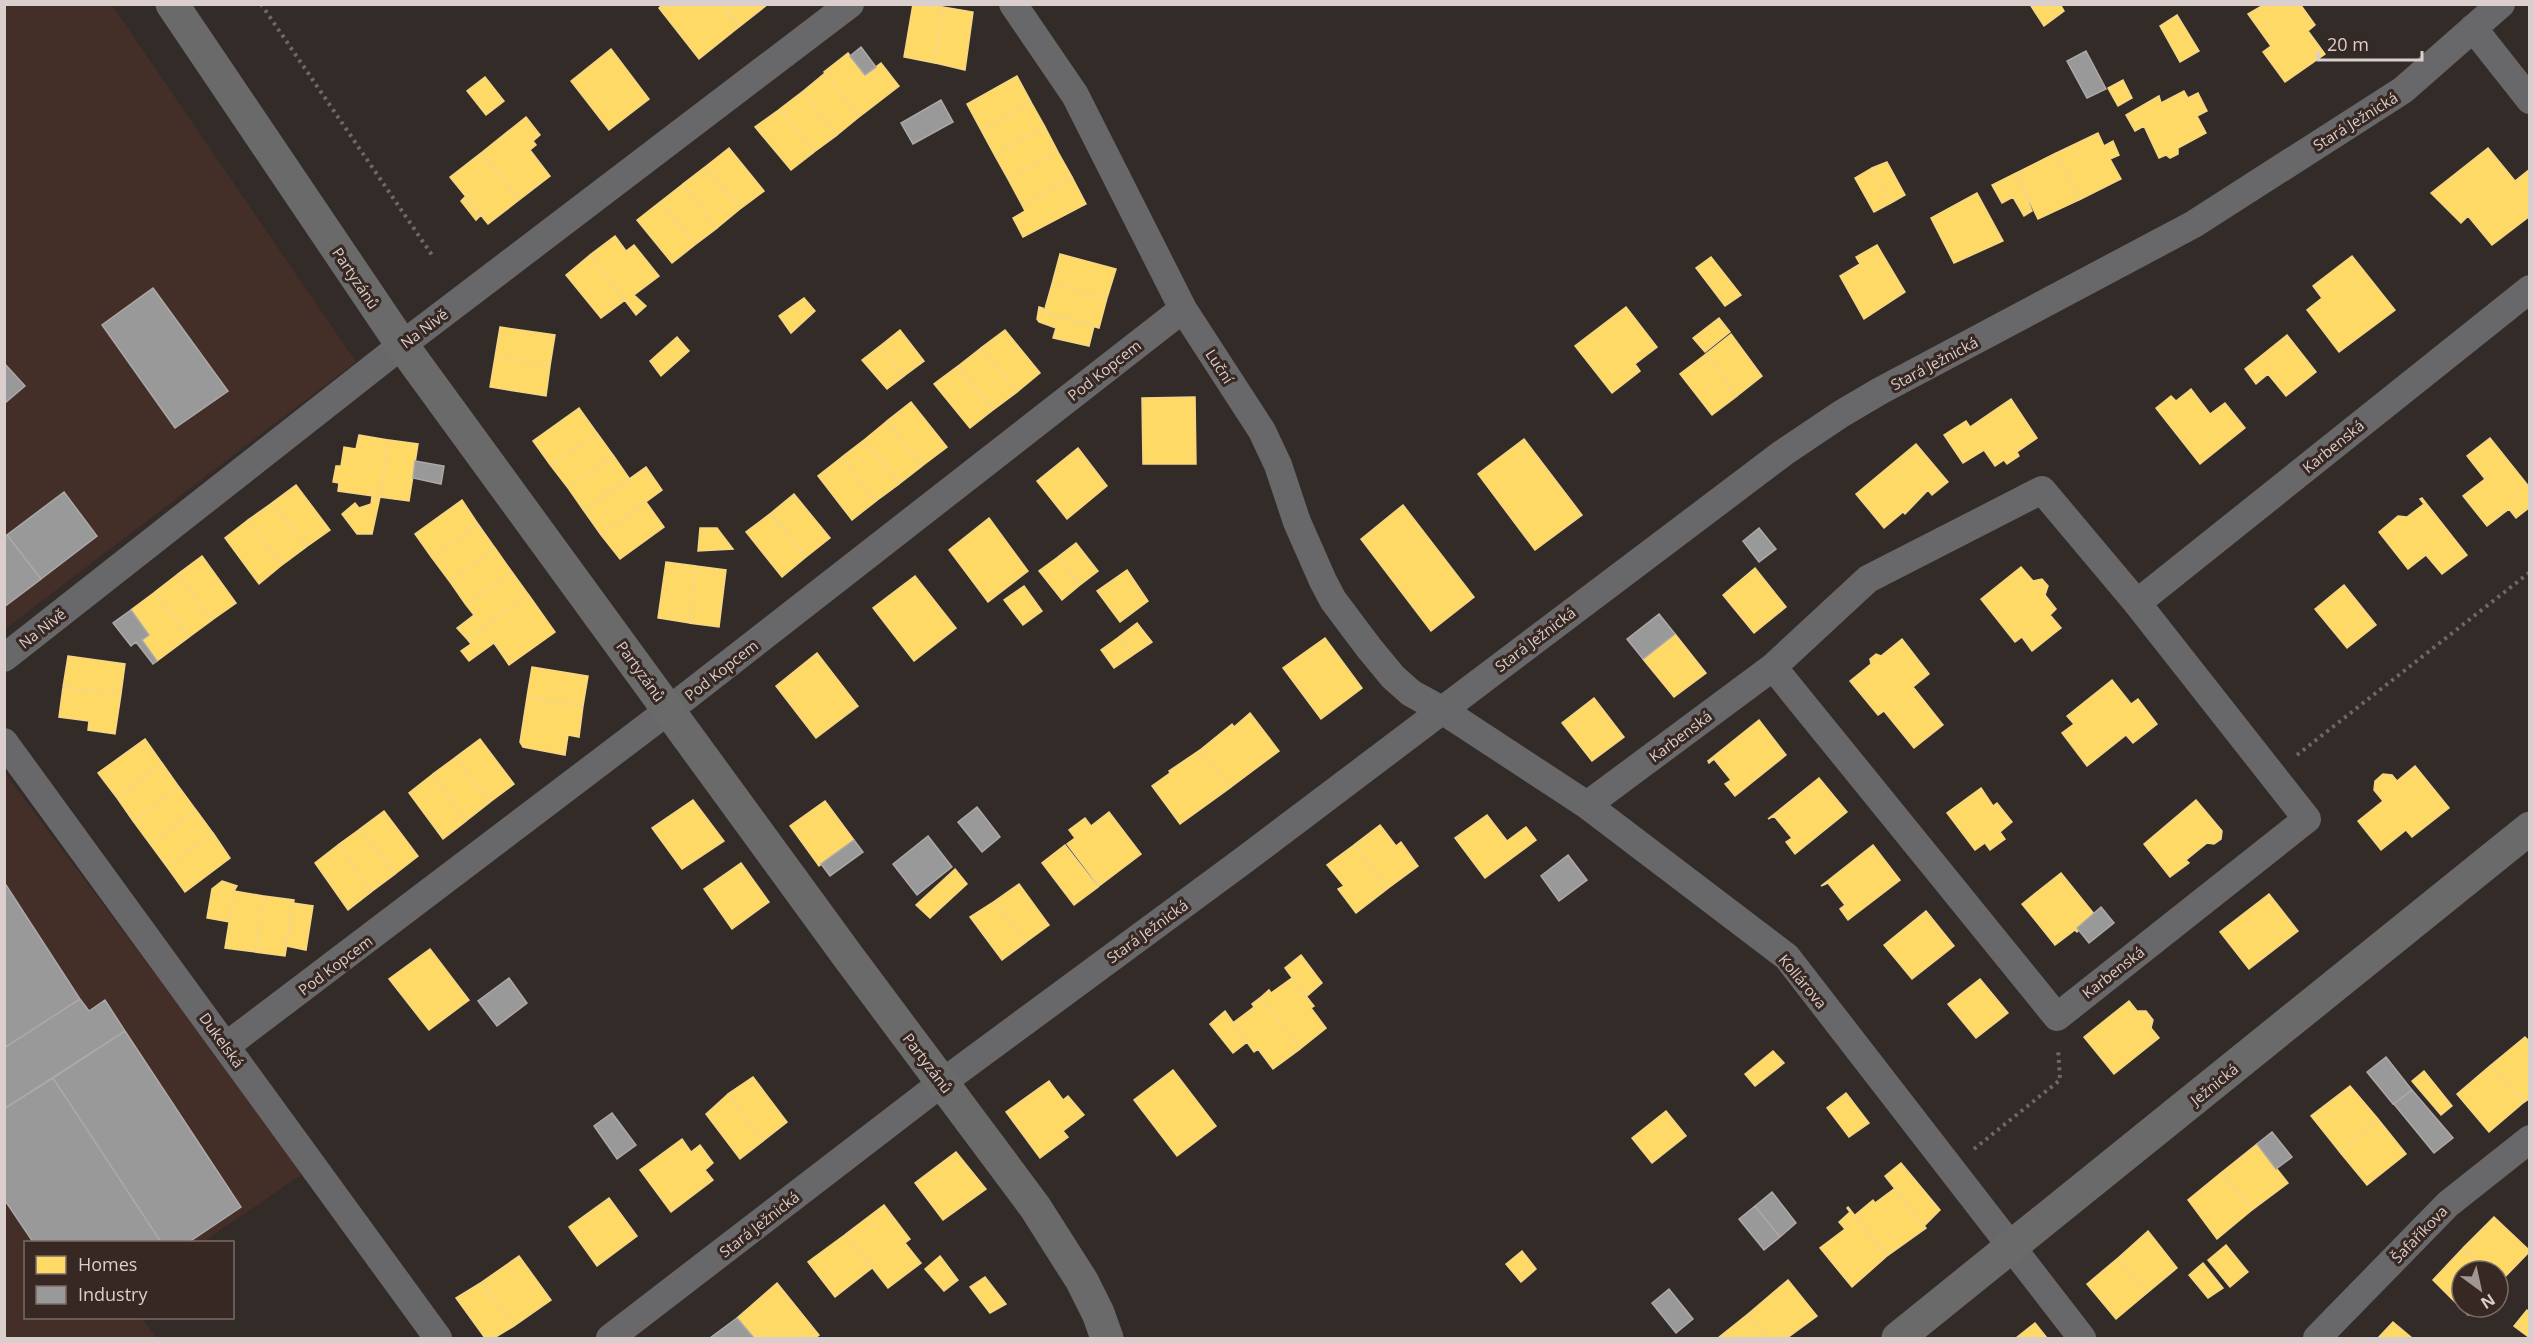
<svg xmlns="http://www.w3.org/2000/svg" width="2534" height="1343" font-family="'Open Sans',sans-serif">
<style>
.built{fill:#432e28}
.homes{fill:#ffd966;stroke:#f4d685;stroke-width:1.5}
.industry{fill:#999;stroke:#aca9a8;stroke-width:1.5}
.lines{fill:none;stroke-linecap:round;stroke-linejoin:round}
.path{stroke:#6b6969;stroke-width:4;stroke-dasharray:3 4.5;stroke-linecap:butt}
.street{stroke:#686769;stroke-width:28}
.secondary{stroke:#6a6a6a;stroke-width:33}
.labels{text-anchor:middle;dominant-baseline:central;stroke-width:6;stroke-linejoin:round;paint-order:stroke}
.street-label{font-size:15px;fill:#dacfcc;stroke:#382823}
</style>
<rect width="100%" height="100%" fill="#332b28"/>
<path class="built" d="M 5,5 L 112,5 L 356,362 L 5,629 Z
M 4,772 L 304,1173 L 203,1242 L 26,1242 L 26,1318 L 142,1318 L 156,1338 L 5,1338 Z"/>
<path class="homes" d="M 663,4 L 721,4 L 739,27 L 699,59 L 659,8 Z
M 721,4 L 768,4 L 739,27 Z
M 913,4 L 943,7 L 935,63 L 904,57 Z
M 2034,4 L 2060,4 L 2064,11 L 2044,26 L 2031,6 Z
M 2265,4 L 2300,4 L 2315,25 L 2308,31 L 2325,54 L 2285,82 L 2263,52 L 2271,46 L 2248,14 Z
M 943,7 L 973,12 L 965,70 L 935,63 Z
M 2177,15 L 2199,51 L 2180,62 L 2160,26 Z
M 611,49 L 649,99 L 609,130 L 571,81 Z
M 848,53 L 865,75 L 881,63 L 899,86 L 859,117 L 824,72 Z
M 825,73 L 859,117 L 837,135 L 802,92 Z
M 1017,76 L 1031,102 L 981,130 L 967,104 Z
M 485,77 L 504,101 L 486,115 L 467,91 Z
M 2123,80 L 2132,98 L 2118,106 L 2108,88 Z
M 2184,91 L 2188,98 L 2198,93 L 2207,111 L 2197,116 L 2206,133 L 2178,148 L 2178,154 L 2170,158 L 2166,155 L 2159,158 L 2144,126 L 2135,131 L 2126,115 L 2159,96 L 2161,103 Z
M 802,92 L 837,135 L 814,152 L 780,109 Z
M 1031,102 L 1045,127 L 994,154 L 981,130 Z
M 780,109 L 814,152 L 791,170 L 755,127 Z
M 526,117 L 540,135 L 533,141 L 536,145 L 530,150 L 550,176 L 519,200 L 481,153 Z
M 1045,127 L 1058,152 L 1008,179 L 994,154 Z
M 2098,133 L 2104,146 L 2113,141 L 2119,155 L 2110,159 L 2121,179 L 2079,200 L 2056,153 Z
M 729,148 L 764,191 L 740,209 L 705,167 Z
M 2488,148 L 2515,181 L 2530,169 L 2530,216 L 2492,245 L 2468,216 L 2461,223 L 2431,193 Z
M 1058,152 L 1072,177 L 1022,205 L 1008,179 Z
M 481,153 L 519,200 L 488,224 L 450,177 Z
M 2056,153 L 2079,200 L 2038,219 L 2016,173 Z
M 1887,162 L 1905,195 L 1891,203 L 1872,168 Z
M 705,167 L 740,209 L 717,228 L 683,184 Z
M 1872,168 L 1891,203 L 1874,212 L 1855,178 Z
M 2016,173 L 2032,211 L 2024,216 L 2013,197 L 2002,203 L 1992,185 Z
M 1072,177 L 1086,204 L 1023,237 L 1013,218 L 1025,211 L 1022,205 Z
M 683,184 L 717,228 L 696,244 L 660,202 Z
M 1977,193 L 2003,241 L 1954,263 L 1931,218 Z
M 466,196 L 481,215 L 476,220 L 461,201 Z
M 660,202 L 696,244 L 672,263 L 637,220 Z
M 615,236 L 626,251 L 634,245 L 659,276 L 634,295 L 646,306 L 636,315 L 590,255 Z
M 1877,245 L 1905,292 L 1864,319 L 1840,276 L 1860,264 L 1856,257 Z
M 1060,254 L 1116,269 L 1107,298 L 1052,284 Z
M 590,255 L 625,300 L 601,318 L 566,275 Z
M 2352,256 L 2395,310 L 2339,352 L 2307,310 L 2322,298 L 2313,286 Z
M 1711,257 L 1741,295 L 1725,306 L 1696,268 Z
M 1052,284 L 1107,298 L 1099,328 L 1044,312 Z
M 804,298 L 815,311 L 791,333 L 779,316 Z
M 1039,307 L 1043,308 L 1044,312 L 1094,326 L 1089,346 L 1053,338 L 1056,328 L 1039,322 L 1037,319 Z
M 1626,307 L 1657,347 L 1635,364 L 1640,371 L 1612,393 L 1575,346 Z
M 1719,318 L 1730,332 L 1705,352 L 1693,338 Z
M 500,327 L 555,335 L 550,366 L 495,357 Z
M 900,330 L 924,361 L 904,376 L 880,346 Z
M 1005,330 L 1040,373 L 1017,392 L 981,348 Z
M 1731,334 L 1762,376 L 1737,396 L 1706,354 Z
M 2287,335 L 2316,372 L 2286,396 L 2268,374 L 2256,384 L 2245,369 Z
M 677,337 L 689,351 L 661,376 L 650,361 Z
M 880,346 L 904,376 L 887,389 L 862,360 Z
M 981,348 L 1017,392 L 993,410 L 958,366 Z
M 1706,354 L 1737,396 L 1712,415 L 1680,374 Z
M 495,357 L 550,366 L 546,396 L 490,387 Z
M 958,366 L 993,410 L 970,428 L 934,384 Z
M 2191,389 L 2210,414 L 2225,403 L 2245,428 L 2200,464 L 2156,408 L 2171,396 L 2176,401 Z
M 1195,397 L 1196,464 L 1143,464 L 1142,398 Z
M 2011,399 L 2037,438 L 2017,452 L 2019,456 L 2007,464 L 2004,460 L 1995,466 L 1984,450 L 1963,463 L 1944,435 L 1966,421 L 1970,427 Z
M 911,402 L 947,447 L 922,466 L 887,421 Z
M 579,408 L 597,433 L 551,466 L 533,441 Z
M 887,421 L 922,466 L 899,484 L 864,440 Z
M 597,433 L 613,455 L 568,488 L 551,466 Z
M 359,435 L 389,440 L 380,497 L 338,491 L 339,483 L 333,482 L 336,466 L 341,466 L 344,447 L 356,449 Z
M 2490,438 L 2530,488 L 2530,507 L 2516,518 L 2509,509 L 2487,526 L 2463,496 L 2485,479 L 2467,456 Z
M 1524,439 L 1582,515 L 1535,550 L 1478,474 Z
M 389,440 L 418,444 L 409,501 L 380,497 Z
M 864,440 L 899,484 L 876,501 L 842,457 Z
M 1916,444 L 1948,482 L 1932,495 L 1928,490 L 1905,514 L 1903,512 L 1884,528 L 1856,494 Z
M 1078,448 L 1107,486 L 1067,519 L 1037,481 Z
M 613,455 L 629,478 L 584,511 L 568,488 Z
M 842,457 L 876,501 L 852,520 L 818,476 Z
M 646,467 L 662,490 L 601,535 L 584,511 Z
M 296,485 L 330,530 L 306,547 L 272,503 Z
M 794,494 L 830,538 L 806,557 L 771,513 Z
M 372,496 L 380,497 L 372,534 L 357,534 L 342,514 L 355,503 L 359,508 L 371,504 Z
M 2422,498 L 2467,555 L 2442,574 L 2426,555 L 2408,569 L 2379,532 L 2398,516 L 2407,517 L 2424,504 L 2420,499 Z
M 462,500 L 478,524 L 432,558 L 415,534 Z
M 646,502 L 664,527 L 620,559 L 601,535 Z
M 272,503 L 306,547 L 282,565 L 248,520 Z
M 1403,505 L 1474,597 L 1431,631 L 1361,539 Z
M 771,513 L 806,557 L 782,577 L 746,532 Z
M 989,518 L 1028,571 L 988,602 L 949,550 Z
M 248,520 L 282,565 L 259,584 L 225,538 Z
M 478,524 L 495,548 L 450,582 L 432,558 Z
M 700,528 L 717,528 L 733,549 L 698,551 Z
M 1076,543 L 1098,571 L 1080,585 L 1058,557 Z
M 495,548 L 512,572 L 466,605 L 450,582 Z
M 202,556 L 236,603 L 212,620 L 178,574 Z
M 1058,557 L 1080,585 L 1062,600 L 1039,571 Z
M 666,562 L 696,566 L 689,623 L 658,618 Z
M 696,566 L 726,570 L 719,627 L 689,623 Z
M 2021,567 L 2033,581 L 2042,579 L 2048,586 L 2045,595 L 2056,609 L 2050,615 L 2061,628 L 2032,651 L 2022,637 L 2015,642 L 1981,599 Z
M 1755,568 L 1786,607 L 1754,633 L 1723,595 Z
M 1127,570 L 1148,601 L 1120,622 L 1097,591 Z
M 512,572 L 528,594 L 467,639 L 457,628 L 474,615 L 466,605 Z
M 178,574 L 212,620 L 189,637 L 155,592 Z
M 915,576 L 956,628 L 914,661 L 873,608 Z
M 2344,585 L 2376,625 L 2347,648 L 2315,609 Z
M 1024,586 L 1042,611 L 1023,625 L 1004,600 Z
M 155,592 L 189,637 L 157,661 L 142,640 L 149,635 L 131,610 Z
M 528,594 L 555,632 L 509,665 L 494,643 L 469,661 L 461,651 L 471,644 L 467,639 Z
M 1137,623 L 1152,642 L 1133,655 L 1119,637 Z
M 1675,634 L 1706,673 L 1674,697 L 1643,659 Z
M 1119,637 L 1133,655 L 1114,668 L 1101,650 Z
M 1325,638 L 1362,688 L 1321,719 L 1283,668 Z
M 1902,639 L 1929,674 L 1913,687 L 1943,725 L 1914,748 L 1884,711 L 1878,715 L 1850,681 L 1871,664 L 1870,659 L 1876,654 L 1881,656 Z
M 817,653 L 858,706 L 816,738 L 776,686 Z
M 68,656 L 125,664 L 121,694 L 63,687 Z
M 532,667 L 588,676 L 583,706 L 527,697 Z
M 2112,680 L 2131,704 L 2138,699 L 2157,724 L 2133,743 L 2126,735 L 2087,766 L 2062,733 L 2074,724 L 2067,716 Z
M 63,687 L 121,694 L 115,734 L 88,730 L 89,721 L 59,717 Z
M 527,697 L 583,706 L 579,737 L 568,735 L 565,755 L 523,747 L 520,742 Z
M 1594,698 L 1624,737 L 1592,761 L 1562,723 Z
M 1250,713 L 1279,751 L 1231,787 L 1200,750 L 1232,724 L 1234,727 Z
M 1759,720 L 1786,755 L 1735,796 L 1725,784 L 1731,780 L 1714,759 L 1709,763 L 1708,761 Z
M 145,739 L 162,763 L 117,798 L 98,773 Z
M 480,739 L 514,784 L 490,802 L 456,757 Z
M 1200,750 L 1231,787 L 1180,824 L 1152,786 L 1170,773 L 1169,771 Z
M 456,757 L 490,802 L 466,821 L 433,774 Z
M 162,763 L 179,787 L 133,821 L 117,798 Z
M 2415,766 L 2449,808 L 2412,837 L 2406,830 L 2381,850 L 2358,821 L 2383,801 L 2374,790 L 2375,781 L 2383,774 L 2392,775 L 2397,781 Z
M 433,774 L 466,821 L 443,839 L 409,793 Z
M 1819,778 L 1847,812 L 1795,854 L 1786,842 L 1792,838 L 1774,816 L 1768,819 Z
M 179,787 L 196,810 L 150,844 L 133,821 Z
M 1981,788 L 1993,806 L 1997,803 L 2012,822 L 2000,832 L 2005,839 L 1990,850 L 1985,843 L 1975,850 L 1947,813 Z
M 693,800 L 724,841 L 682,869 L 652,828 Z
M 2196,800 L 2222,831 L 2221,839 L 2214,844 L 2207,843 L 2186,860 L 2189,863 L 2170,877 L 2144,844 Z
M 825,801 L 854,840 L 819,866 L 790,826 Z
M 196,810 L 213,833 L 167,867 L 150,844 Z
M 384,811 L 418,856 L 395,874 L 360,829 Z
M 1109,812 L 1141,854 L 1099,886 L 1067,844 L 1075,838 L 1069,830 L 1085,818 L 1091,826 Z
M 1487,815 L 1507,841 L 1526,827 L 1536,840 L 1485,878 L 1455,838 Z
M 1380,825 L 1396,846 L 1401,842 L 1418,866 L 1387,889 L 1354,845 Z
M 360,829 L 395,874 L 371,892 L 338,845 Z
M 213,833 L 230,858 L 185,892 L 167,867 Z
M 338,845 L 371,892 L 348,910 L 315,863 Z
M 1065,845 L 1098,887 L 1074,905 L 1042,863 Z
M 1354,845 L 1387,889 L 1356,913 L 1338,889 L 1344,886 L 1327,865 Z
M 1873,845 L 1900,880 L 1848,920 L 1840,909 L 1845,905 L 1828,883 L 1821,886 Z
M 741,863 L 769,902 L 732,929 L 704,889 Z
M 955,869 L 967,884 L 930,918 L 916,905 Z
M 2061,873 L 2094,914 L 2077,928 L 2079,930 L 2077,932 L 2075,930 L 2055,945 L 2022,904 Z
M 222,881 L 237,886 L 234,891 L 229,922 L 207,918 L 212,889 Z
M 1019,884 L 1049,925 L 1026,942 L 995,901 Z
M 234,891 L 264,896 L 255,952 L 225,948 Z
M 2269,894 L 2298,931 L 2249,969 L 2220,932 Z
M 264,896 L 294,900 L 285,956 L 255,952 Z
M 995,901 L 1026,942 L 1002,960 L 970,917 Z
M 293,903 L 313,906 L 306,950 L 286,946 Z
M 1926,911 L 1954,946 L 1912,979 L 1884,945 Z
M 430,949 L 469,1000 L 429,1030 L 389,979 Z
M 1301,955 L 1322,983 L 1306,997 L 1285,968 Z
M 1292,978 L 1314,1006 L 1311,1008 L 1326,1028 L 1300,1049 L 1261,997 L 1269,990 L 1271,993 Z
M 1980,979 L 2008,1013 L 1976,1038 L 1948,1004 Z
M 1261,997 L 1300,1049 L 1273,1069 L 1258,1049 L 1254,1052 L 1233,1023 L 1254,1007 L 1252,1004 Z
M 2129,1001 L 2137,1011 L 2146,1011 L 2153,1020 L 2151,1028 L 2159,1038 L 2114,1074 L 2084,1037 Z
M 1225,1011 L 1247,1042 L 1233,1053 L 1210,1024 Z
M 2525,1037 L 2530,1042 L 2530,1098 L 2523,1103 L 2491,1065 Z
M 1773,1051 L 1784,1063 L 1755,1086 L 1745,1074 Z
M 2491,1065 L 2523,1103 L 2489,1132 L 2457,1094 Z
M 1173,1070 L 1216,1126 L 1177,1156 L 1134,1100 Z
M 2424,1071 L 2452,1106 L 2441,1115 L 2412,1081 Z
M 753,1077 L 787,1122 L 763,1141 L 728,1094 Z
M 1049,1081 L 1063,1100 L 1068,1096 L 1084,1115 L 1063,1131 L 1068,1137 L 1040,1158 L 1006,1112 Z
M 2350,1086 L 2378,1119 L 2339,1151 L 2311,1116 Z
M 1846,1093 L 1869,1123 L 1849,1137 L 1827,1108 Z
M 728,1094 L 763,1141 L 740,1159 L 706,1114 Z
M 1666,1111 L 1686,1136 L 1652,1163 L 1632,1138 Z
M 2378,1119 L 2406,1154 L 2367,1185 L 2339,1151 Z
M 682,1139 L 691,1152 L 700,1145 L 713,1163 L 705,1170 L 713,1180 L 671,1212 L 640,1170 Z
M 2257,1144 L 2288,1183 L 2252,1210 L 2222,1172 Z
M 956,1152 L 986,1189 L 943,1220 L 915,1183 Z
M 1901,1163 L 1940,1210 L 1924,1226 L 1885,1176 Z
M 2222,1172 L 2252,1210 L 2217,1239 L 2188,1200 Z
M 1894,1189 L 1926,1228 L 1887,1256 L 1855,1215 L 1873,1200 L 1875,1203 Z
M 609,1198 L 637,1236 L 597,1266 L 569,1227 Z
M 884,1205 L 910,1239 L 905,1243 L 921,1263 L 888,1288 L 846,1234 Z
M 1848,1207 L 1887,1256 L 1852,1287 L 1820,1248 L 1845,1229 L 1839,1222 L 1850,1212 L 1847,1208 Z
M 2494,1217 L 2530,1251 L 2499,1283 L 2498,1271 L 2487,1271 L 2463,1248 Z
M 2148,1231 L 2177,1268 L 2147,1293 L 2118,1258 Z
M 846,1234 L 872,1268 L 835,1297 L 808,1262 Z
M 2226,1245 L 2248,1272 L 2230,1287 L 2208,1260 Z
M 2463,1248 L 2487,1271 L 2462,1271 L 2462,1307 L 2476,1307 L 2468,1315 L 2433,1280 Z
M 1522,1251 L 1536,1269 L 1521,1282 L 1506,1264 Z
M 519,1256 L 551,1300 L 514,1326 L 482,1282 Z
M 940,1256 L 958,1280 L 944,1291 L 925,1269 Z
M 2118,1258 L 2147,1293 L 2116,1319 L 2087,1284 Z
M 2203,1263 L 2223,1288 L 2208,1298 L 2189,1275 Z
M 985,1277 L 1006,1304 L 990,1313 L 970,1287 Z
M 1788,1280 L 1817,1316 L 1787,1338 L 1768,1338 L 1748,1314 Z
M 482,1282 L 514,1326 L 494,1338 L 485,1338 L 456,1298 Z
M 777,1283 L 819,1335 L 815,1338 L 754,1338 L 737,1318 Z
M 2527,1310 L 2530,1312 L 2530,1338 L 2514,1326 Z
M 1748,1314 L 1768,1338 L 1718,1338 Z
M 2393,1322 L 2412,1338 L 2378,1338 Z
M 2035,1323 L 2047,1338 L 2016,1338 Z"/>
<path class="industry" d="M 861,47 L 876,67 L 865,75 L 850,56 Z
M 2086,51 L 2106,89 L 2087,98 L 2067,61 Z
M 941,100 L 953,122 L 913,144 L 901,123 Z
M 153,288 L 228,391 L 175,428 L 102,325 Z
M 4,363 L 25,386 L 5,403 L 4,402 Z
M 415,461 L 444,466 L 441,484 L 413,478 Z
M 64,492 L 97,536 L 41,579 L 7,535 Z
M 1759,528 L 1776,549 L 1759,562 L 1743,541 Z
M 7,535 L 41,579 L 4,607 L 4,537 Z
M 131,610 L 149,635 L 142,640 L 157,661 L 153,664 L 136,642 L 131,646 L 113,623 Z
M 1659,614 L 1675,634 L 1643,659 L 1627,639 Z
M 977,807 L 1000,837 L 982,852 L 958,822 Z
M 928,836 L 952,867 L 917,895 L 893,864 Z
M 854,840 L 863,852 L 830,876 L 821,864 Z
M 1568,855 L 1587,880 L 1559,901 L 1541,876 Z
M 4,882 L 80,999 L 4,1048 Z
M 2101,907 L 2114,923 L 2089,943 L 2077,928 Z
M 509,978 L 527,1003 L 497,1026 L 478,1001 Z
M 80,999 L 89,1011 L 105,1000 L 125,1031 L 4,1109 L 4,1048 Z
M 125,1031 L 241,1207 L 189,1242 L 161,1242 L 53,1078 Z
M 2386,1057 L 2412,1090 L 2393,1104 L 2367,1072 Z
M 53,1078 L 161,1242 L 33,1242 L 4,1199 L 4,1109 Z
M 2412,1090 L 2453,1138 L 2434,1153 L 2394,1104 Z
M 612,1113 L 636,1145 L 617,1159 L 594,1126 Z
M 2272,1132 L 2292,1157 L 2276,1169 L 2257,1144 Z
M 1772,1192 L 1796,1223 L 1780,1237 L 1755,1206 Z
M 1755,1206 L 1780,1237 L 1764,1250 L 1739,1219 Z
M 1669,1289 L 1693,1319 L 1676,1333 L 1652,1303 Z
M 737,1318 L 754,1338 L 710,1338 Z"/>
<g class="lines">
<path class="path" d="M 261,4 L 432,255
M 2297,755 L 2530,572
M 1974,1149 L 2060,1080 L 2058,1048"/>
<path class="street" d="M 1013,4 L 1075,95 L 1183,309 L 1262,431 L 1278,465 L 1297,522 L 1323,581 L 1333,600 L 1369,648 L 1393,677 L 1411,693 L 1442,710 L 1587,805 L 1787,957 L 2082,1338
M 2473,28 L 2530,100
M 2042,490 L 2137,603 L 2307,819 L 2057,1017 L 1773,667 L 1868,579 Z
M 2137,603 L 2530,289
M 4,658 L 402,345 L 850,4
M 4,742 L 438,1338
M 1587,805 L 1773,667
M 226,1046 L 669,710 L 1183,309
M 610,1338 L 943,1082 L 1244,860 L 1783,453 L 1841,414 L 1880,391 L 2194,224 L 2403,90 L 2501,4
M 2317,1338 L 2448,1204 L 2530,1139"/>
<path class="secondary" d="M 172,4 L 402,345 L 847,955 L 1035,1207 L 1082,1281 L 1098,1313 L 1107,1338
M 1898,1338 L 2530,828"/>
</g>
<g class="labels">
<g class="street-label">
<text transform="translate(2355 121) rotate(-32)">Stará Ježnická</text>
<text transform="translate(356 278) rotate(56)">Partyzánů</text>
<text transform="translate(424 328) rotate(-37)">Na Nivě</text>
<text transform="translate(1934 363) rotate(-28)">Stará Ježnická</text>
<text transform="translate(1220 366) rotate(57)">Luční</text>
<text transform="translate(1104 370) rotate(-38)">Pod Kopcem</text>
<text transform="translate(2333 446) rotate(-39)">Karbenská</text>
<text transform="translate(42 628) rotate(-38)">Na Nivě</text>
<text transform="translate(1535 639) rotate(-37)">Stará Ježnická</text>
<text transform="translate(721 670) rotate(-38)">Pod Kopcem</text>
<text transform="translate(641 671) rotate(54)">Partyzánů</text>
<text transform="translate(1680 736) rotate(-37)">Karbenská</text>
<text transform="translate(1147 931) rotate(-36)">Stará Ježnická</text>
<text transform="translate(335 965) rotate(-37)">Pod Kopcem</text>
<text transform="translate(2113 972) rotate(-38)">Karbenská</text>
<text transform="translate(1803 981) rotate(50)">Kollárova</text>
<text transform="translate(222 1040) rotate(54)">Dukelská</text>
<text transform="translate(928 1063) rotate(53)">Partyzánů</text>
<text transform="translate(2214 1084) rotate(-39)">Ježnická</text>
<text transform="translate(759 1224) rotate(-38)">Stará Ježnická</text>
<text transform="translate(2419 1234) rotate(-46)">Šafaříkova</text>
</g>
</g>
<rect width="2534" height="1343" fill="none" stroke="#dacfcc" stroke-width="12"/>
<rect x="24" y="1241" width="210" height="78" fill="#382823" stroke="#796b67" stroke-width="1.5"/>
<rect x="36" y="1256" width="30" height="18" fill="#ffd966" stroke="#796b67" stroke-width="1.5"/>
<text x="78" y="1271" font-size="18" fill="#dacfcc">Homes</text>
<rect x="36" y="1286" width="30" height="18" fill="#999999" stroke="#796b67" stroke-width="1.5"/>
<text x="78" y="1301" font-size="18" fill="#dacfcc">Industry</text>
<g transform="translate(2480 1289) rotate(147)"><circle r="28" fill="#382823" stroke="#796b67" stroke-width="1.5"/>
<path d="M0-4.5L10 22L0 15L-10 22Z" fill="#a09693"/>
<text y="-9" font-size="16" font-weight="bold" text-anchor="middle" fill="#dacfcc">N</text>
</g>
<path d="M2318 51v9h104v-9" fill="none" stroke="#dacfcc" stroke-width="3"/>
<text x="2327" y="51" font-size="18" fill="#dacfcc" stroke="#382823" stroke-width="4.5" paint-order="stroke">20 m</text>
</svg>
